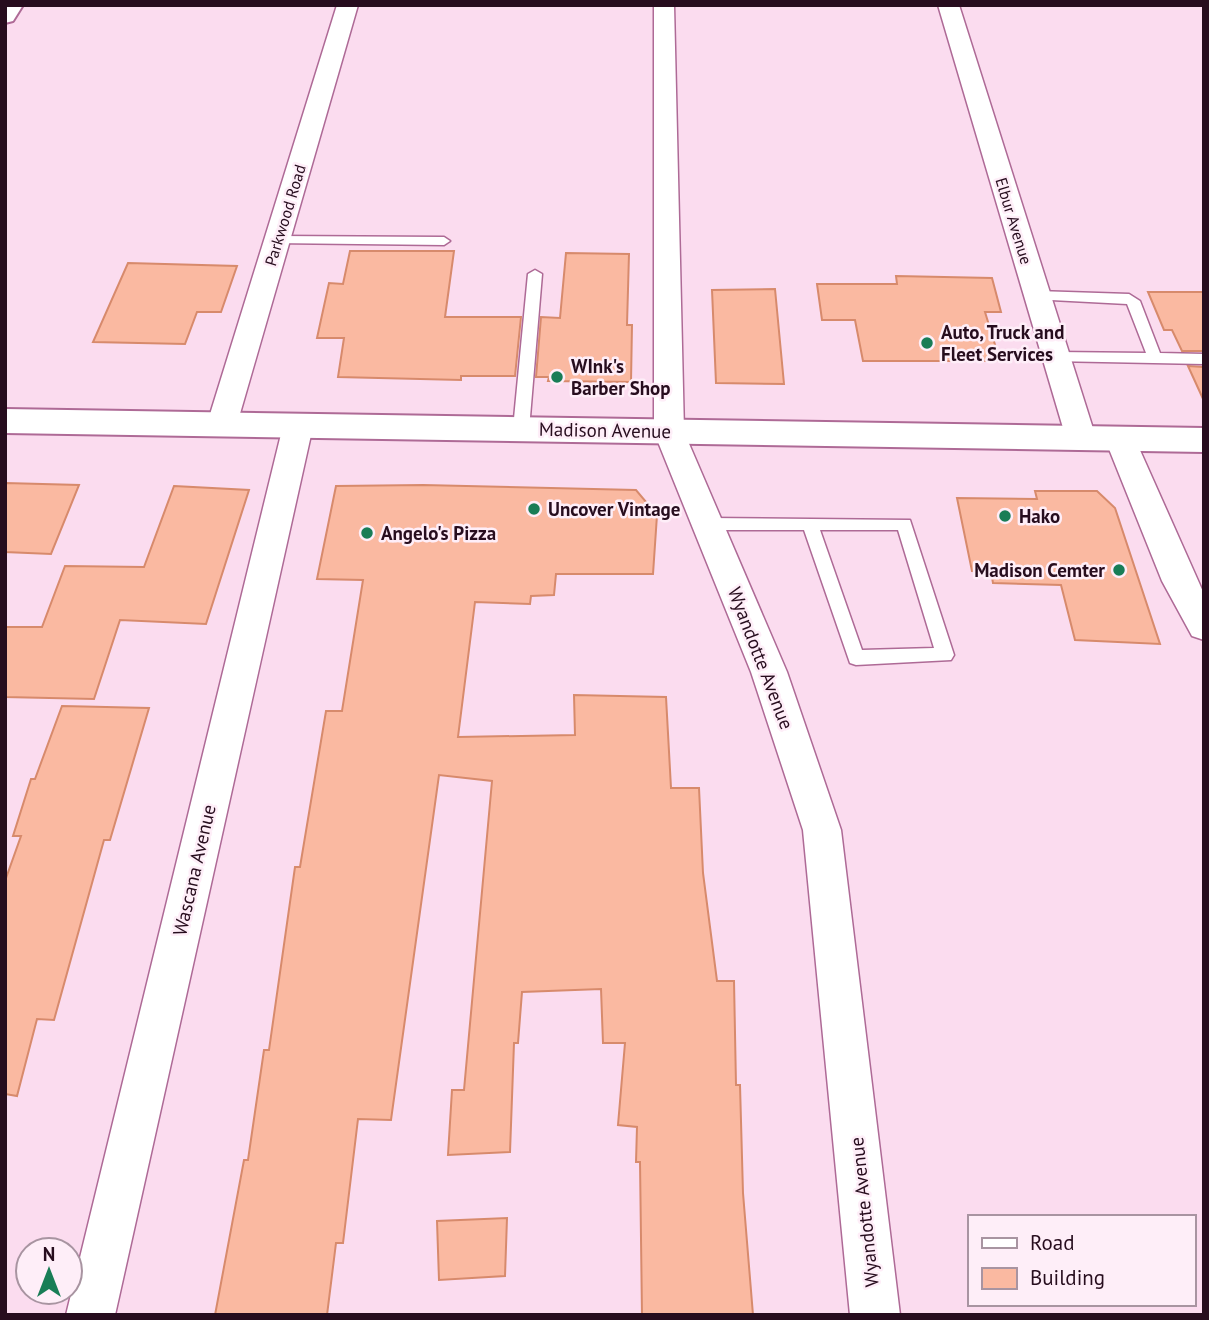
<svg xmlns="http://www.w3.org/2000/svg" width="1209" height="1320" font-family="'PT Sans',sans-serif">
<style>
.building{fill:#fab9a1;stroke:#d78a6c;stroke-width:2}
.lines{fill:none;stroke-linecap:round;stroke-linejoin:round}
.lane-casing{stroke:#ae6a96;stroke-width:3}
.street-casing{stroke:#ae6a96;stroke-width:3}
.secondary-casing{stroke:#ae6a96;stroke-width:4}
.lane{fill:#fff;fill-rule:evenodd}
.street{fill:#fff;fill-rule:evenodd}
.secondary{fill:#fff;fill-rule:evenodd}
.poi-dot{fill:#197d56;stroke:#feeef8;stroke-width:2.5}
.labels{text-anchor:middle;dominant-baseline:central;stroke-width:5;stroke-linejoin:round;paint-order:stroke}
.far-street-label{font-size:16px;fill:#270d1e;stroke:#feeef8}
.poi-label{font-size:19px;font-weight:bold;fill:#270d1e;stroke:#feeef8;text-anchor:start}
.street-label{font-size:19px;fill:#270d1e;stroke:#feeef8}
</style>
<rect width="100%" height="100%" fill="#fbdcef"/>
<path class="building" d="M 350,251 L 454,251 L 445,317 L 521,317 L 515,376 L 461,376 L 461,380 L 338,377 L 344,338 L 317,338 L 329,283 L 343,284 Z
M 566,253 L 629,254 L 627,325 L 632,325 L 631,382 L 548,381 L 549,377 L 536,377 L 541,317 L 560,318 Z
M 128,263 L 237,266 L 221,312 L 197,312 L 185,344 L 93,342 Z
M 896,276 L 992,278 L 1001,312 L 985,312 L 1000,361 L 863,361 L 855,320 L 822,320 L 817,284 L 897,284 Z
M 775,289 L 784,384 L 716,383 L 712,290 Z
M 1148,292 L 1204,292 L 1204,351 L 1182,351 L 1172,330 L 1164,330 Z
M 1188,366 L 1204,367 L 1204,401 Z
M 5,483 L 79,485 L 51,554 L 5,552 Z
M 423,485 L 636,490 L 657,515 L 653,574 L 556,574 L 554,595 L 531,596 L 530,604 L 475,602 L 458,737 L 575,735 L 574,695 L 666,697 L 671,788 L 699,788 L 703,873 L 717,981 L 734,981 L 736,1085 L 740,1085 L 743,1193 L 753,1315 L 642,1315 L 640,1162 L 636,1162 L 637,1127 L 618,1125 L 625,1043 L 603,1043 L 601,989 L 522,992 L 518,1043 L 514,1043 L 510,1152 L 448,1155 L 452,1090 L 464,1090 L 492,781 L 439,775 L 391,1120 L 358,1119 L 343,1243 L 336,1243 L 327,1315 L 215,1315 L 244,1160 L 248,1160 L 264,1050 L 269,1050 L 295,867 L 300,867 L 326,711 L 342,711 L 363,580 L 317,579 L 336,486 Z
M 174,486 L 249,490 L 206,624 L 120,620 L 94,699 L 5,697 L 5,627 L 42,627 L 65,566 L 144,567 Z
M 1035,491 L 1097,491 L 1115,508 L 1160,644 L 1075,640 L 1061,585 L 993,583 L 991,572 L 972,571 L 957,498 L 1037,499 Z
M 62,706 L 149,708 L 110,840 L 104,840 L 54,1020 L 37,1019 L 17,1096 L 5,1094 L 5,881 L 21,836 L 13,836 L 31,779 L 35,779 Z
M 507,1218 L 505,1276 L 439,1280 L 437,1221 Z"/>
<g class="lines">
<defs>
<path id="lane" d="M 277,236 L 444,237 L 450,241 L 444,245 L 272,243 L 271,240 Z
M 535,270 L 542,274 L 529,429 L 521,435 L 513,429 L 528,274 Z
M 1037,291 L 1129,294 L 1140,301 L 1160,353 L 1204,354 L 1204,364 L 1051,361 L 1049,357 L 1056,352 L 1146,353 L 1127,304 L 1032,299 L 1030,296 Z
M 709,518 L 910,520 L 954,655 L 951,660 L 856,665 L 850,663 L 804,530 L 709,530 L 701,524 ZM 820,530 L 898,530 L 934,648 L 862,650 Z"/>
<path id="street" d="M 337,5 L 358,5 L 237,424 L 233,432 L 222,435 L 211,432 L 207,424 Z
M 654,5 L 674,5 L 684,432 L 787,672 L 841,830 L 900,1315 L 850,1315 L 803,830 L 751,672 L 654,432 Z
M 938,5 L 959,5 L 1096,438 L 1092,446 L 1081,449 L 1070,446 L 1066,438 Z
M 298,415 L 309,418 L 313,426 L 115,1315 L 66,1315 L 283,426 L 287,418 Z
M 1120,428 L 1131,431 L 1135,439 L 1204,594 L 1204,640 L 1192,636 L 1162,581 L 1105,439 L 1109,431 Z"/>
<path id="secondary" d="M 5,5 L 23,5 L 13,21 L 5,23 Z
M 5,409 L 1204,428 L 1204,452 L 5,433 Z"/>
</defs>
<use href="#lane" class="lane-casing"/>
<use href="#street" class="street-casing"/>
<use href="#secondary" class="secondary-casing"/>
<use href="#lane" class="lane"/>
<use href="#street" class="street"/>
<use href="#secondary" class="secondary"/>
</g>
<g class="poi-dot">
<circle cx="927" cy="343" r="7"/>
<circle cx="557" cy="377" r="7"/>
<circle cx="534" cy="509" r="7"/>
<circle cx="1005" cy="516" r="7"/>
<circle cx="367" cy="533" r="7"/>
<circle cx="1119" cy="570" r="7"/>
</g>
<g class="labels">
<g class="far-street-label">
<text transform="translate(285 215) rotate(-73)">Parkwood Road</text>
<text transform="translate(1014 221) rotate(73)">Elbur Avenue</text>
</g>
<g class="poi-label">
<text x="941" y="332">Auto, Truck and<tspan x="941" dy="22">Fleet Services</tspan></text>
<text x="571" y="366">WInk's<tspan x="571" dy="22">Barber Shop</tspan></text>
<text x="548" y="509">Uncover Vintage</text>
<text x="1019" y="516">Hako</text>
<text x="381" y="533">Angelo's Pizza</text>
<text x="1105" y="570" text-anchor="end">Madison Cemter</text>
</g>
<g class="street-label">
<text transform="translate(605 430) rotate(1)">Madison Avenue</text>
<text transform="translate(761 658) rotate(69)">Wyandotte Avenue</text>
<text transform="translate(194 870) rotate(-77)">Wascana Avenue</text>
<text transform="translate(864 1212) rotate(-96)">Wyandotte Avenue</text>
</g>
</g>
<rect width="1209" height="1320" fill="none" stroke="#270d1e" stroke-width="14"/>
<rect x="968" y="1215" width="228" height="91" fill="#feeef8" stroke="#a894a1" stroke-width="2"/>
<rect x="982" y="1238" width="35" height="10" fill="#ffffff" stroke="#a894a1" stroke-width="2"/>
<text x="1030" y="1250" font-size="21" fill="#270d1e">Road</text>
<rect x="982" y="1268" width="35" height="21" fill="#fab9a1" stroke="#a894a1" stroke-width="2"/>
<text x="1030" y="1285" font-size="21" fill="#270d1e">Building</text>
<g transform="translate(49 1271)"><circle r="33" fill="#feeef8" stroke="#a894a1" stroke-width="2"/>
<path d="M0-5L12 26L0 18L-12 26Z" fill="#197d56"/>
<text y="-10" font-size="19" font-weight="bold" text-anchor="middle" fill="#270d1e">N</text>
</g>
</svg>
